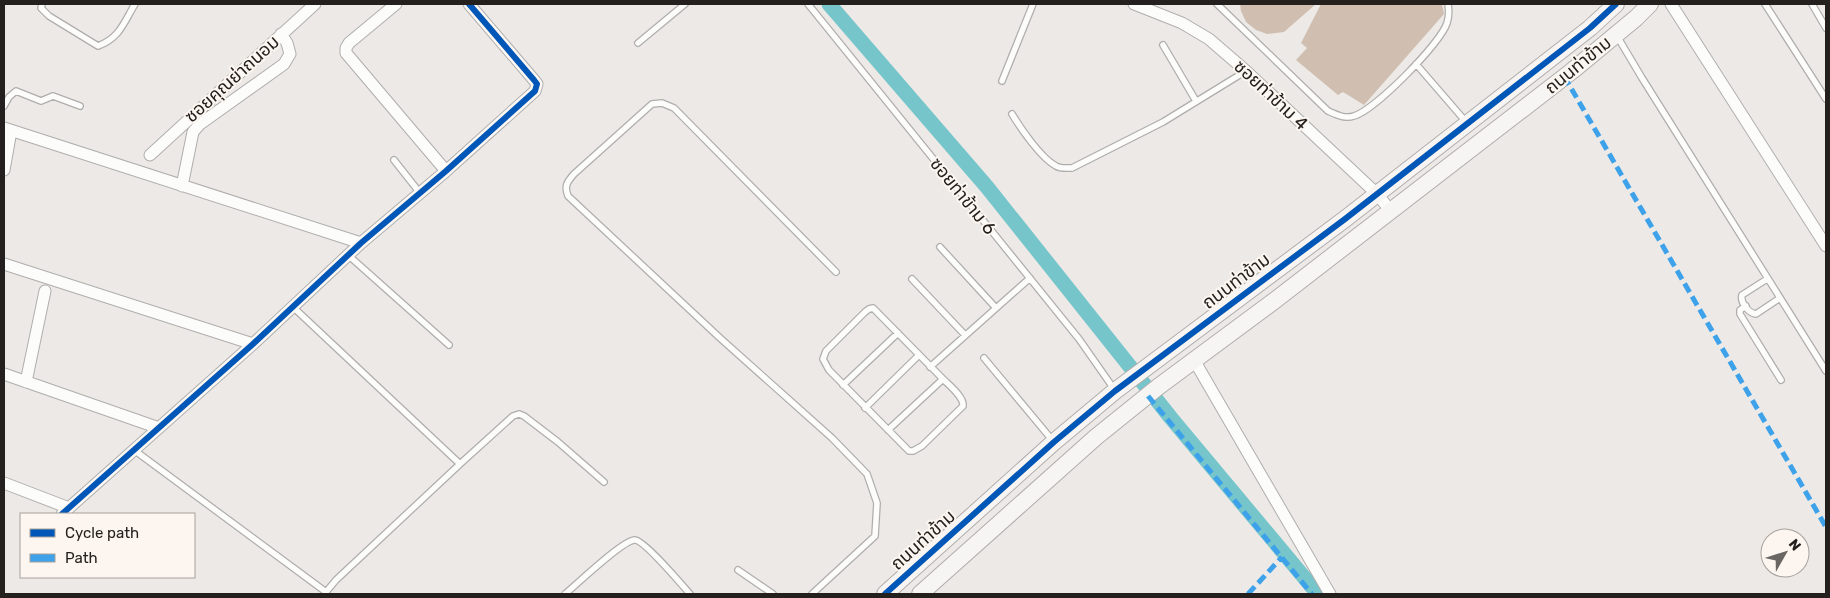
<svg xmlns="http://www.w3.org/2000/svg" width="1830" height="598" font-family="Rubik,'Noto Sans Thai',sans-serif">
<style>
.lines{fill:none;stroke-linecap:round;stroke-linejoin:round}
.canal{stroke:#75c5cb;stroke-width:15}
.building{fill:#d0bfb1}
.lane-casing{stroke:#b0aeac;stroke-width:8}
.street-casing{stroke:#b0aeac;stroke-width:13}
.secondary-casing{stroke:#b0aeac;stroke-width:18}
.lane{stroke:#fcfcfb;stroke-width:5.5}
.street{stroke:#fcfcfb;stroke-width:11}
.secondary{stroke:#f7f5f3;stroke-width:16}
.quiet{stroke:#3ea2ea;stroke-width:5;stroke-dasharray:10 5;stroke-linecap:butt}
.cycleway-casing{stroke:#fdf6f0;stroke-width:9}
.cycleway{stroke:#0057b8;stroke-width:6}
.labels{text-anchor:middle;dominant-baseline:central;stroke-width:4;stroke-linejoin:round;paint-order:stroke}
.street-label{font-size:18px;fill:#23201e;stroke:#fdf6f0}
</style>
<rect width="100%" height="100%" fill="#ede9e6"/>
<g class="lines">
<path class="canal" d="M 829,4 L 987,187 L 1171,418 L 1318,594"/>
</g>
<path class="building" d="M 1240,4 L 1316,4 L 1284,32 L 1267,34 L 1256,30 L 1246,22 L 1241,11 Z
M 1321,4 L 1442,4 L 1444,14 L 1364,105 L 1343,92 L 1338,95 L 1296,60 L 1307,48 L 1301,43 Z"/>
<g class="lines">
<defs>
<path id="lane" d="M 42,4 L 41,8 L 49,16 L 98,46 C 120,38 124,22 135,4
M 808,4 L 1079,339 L 1114,389
M 1217,4 L 1328,111 C 1337,115 1345,119 1354,116 C 1375,110 1441,43 1447,23 C 1449,17 1449,10 1448,4
M 1765,4 L 1826,99
M 1812,4 L 1826,28
M 1617,36 L 1642,78 L 1826,371
M 638,43 L 685,4
M 1163,45 L 1196,101
M 1416,64 L 1467,123
M 1002,81 L 1033,4
M 4,106 L 9,97 L 16,91 L 41,101 L 53,96 L 80,106
M 1012,114 C 1021,129 1041,158 1056,166 C 1061,169 1066,168 1072,168 L 1163,122 L 1246,71
M 394,160 L 420,193
M 940,247 L 996,308
M 348,255 L 449,345
M 912,279 L 965,335
M 1767,279 L 1742,295 C 1740,302 1748,313 1756,314 L 1780,298
M 1746,306 L 1740,310 L 1740,314 L 1781,380
M 984,358 L 1053,441
M 930,367 L 1030,278
M 843,385 L 898,333
M 865,408 L 919,355
M 888,430 L 943,379 L 873,308 L 869,309 L 865,312 L 826,351 L 823,359 L 829,370 L 909,451 L 913,451 L 922,446 L 963,406 C 964,397 950,386 943,379
M 134,450 L 326,592 L 336,580 L 460,464 L 293,307
M 460,464 L 513,416 L 519,414 L 524,416 L 558,442 L 604,482
M 738,570 L 773,594
M 565,594 C 576,585 624,539 635,540 C 644,540 682,585 690,594
M 812,594 L 875,536 L 877,503 L 867,474 L 832,438 L 720,338 L 568,196 C 564,186 567,182 574,174 L 652,104 L 662,103 L 674,108 L 836,272"/>
<path id="street" d="M 396,4 L 349,43 L 346,48 L 346,53 L 446,171
M 1134,4 L 1182,23 L 1209,39 L 1246,71 L 1377,194 L 1390,210
M 1671,4 L 1826,246
M 4,128 L 361,243
M 150,155 L 315,4
M 4,170 L 11,131
M 182,186 L 193,132 L 200,124 L 284,64 L 290,54 L 287,43 L 281,34
M 4,264 L 253,344
M 1194,360 L 1330,594
M 4,374 L 159,428
M 26,382 L 45,291
M 4,483 L 69,508
M 62,514 L 253,344 L 361,243 L 446,171 L 535,91 L 537,84 L 534,80 L 469,4"/>
<path id="secondary" d="M 885,594 L 1054,442 L 1115,391 L 1345,219 L 1590,28 L 1616,4
M 920,594 L 1096,437 L 1158,387 L 1274,301 L 1572,71 L 1636,18 L 1650,4"/>
</defs>
<use href="#lane" class="lane-casing"/>
<use href="#street" class="street-casing"/>
<use href="#secondary" class="secondary-casing"/>
<use href="#lane" class="lane"/>
<use href="#street" class="street"/>
<use href="#secondary" class="secondary"/>
<path class="quiet" d="M 1564,76 L 1826,527
M 1148,396 L 1312,594
M 1248,594 L 1282,557"/>
<defs>
<path id="cycleway" d="M 62,514 L 253,344 L 361,243 L 446,171 L 535,91 L 537,84 L 534,80 L 469,4
M 885,594 L 1054,442 L 1115,391 L 1345,219 L 1590,28 L 1616,4"/>
</defs>
<use href="#cycleway" class="cycleway-casing"/>
<use href="#cycleway" class="cycleway"/>
</g>
<g class="labels">
<g class="street-label">
<text transform="translate(1578 65) rotate(-39)">ถนนท่าข้าม</text>
<text transform="translate(232 79) rotate(-42)">ซอยคุณย่าถนอม</text>
<text transform="translate(1271 95) rotate(43)">ซอยท่าข้าม 4</text>
<text transform="translate(963 196) rotate(51)">ซอยท่าข้าม 6</text>
<text transform="translate(1236 281) rotate(-37)">ถนนท่าข้าม</text>
<text transform="translate(923 540) rotate(-42)">ถนนท่าข้าม</text>
</g>
</g>
<rect width="1830" height="598" fill="none" stroke="#23201e" stroke-width="10"/>
<rect x="20" y="513" width="175" height="65" fill="#fdf6f0" stroke="#a6a09c"/>
<rect x="30" y="529" width="25" height="8" fill="#0057b8" stroke="#a6a09c"/>
<text x="65" y="538" font-size="15" fill="#23201e">Cycle path</text>
<rect x="30" y="554" width="25" height="8" fill="#3ea2ea" stroke="#a6a09c"/>
<text x="65" y="563" font-size="15" fill="#23201e">Path</text>
<g transform="translate(1785 553) rotate(51)"><circle r="24" fill="#fdf6f0" stroke="#a6a09c"/>
<path d="M0-4L9 19L0 12L-9 19Z" fill="#6a6664"/>
<text y="-8" font-size="14" font-weight="bold" text-anchor="middle" fill="#23201e">N</text>
</g>
</svg>
